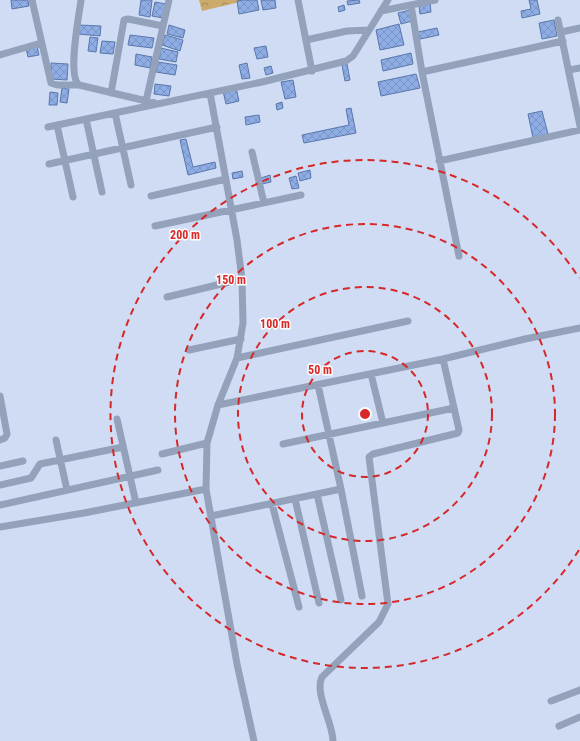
<svg xmlns="http://www.w3.org/2000/svg" width="580" height="741" font-family="'Roboto Condensed',sans-serif">
<style>
.forest{fill:url(#forest-crowns)}
.building{fill:url(#building-cross-hatch);stroke:#5a77ab}
.lines{fill:none;stroke-linecap:round;stroke-linejoin:round}
.street{stroke:#93a1ba;stroke-width:7}
.ring{fill:none;stroke:#d62828;stroke-width:2;stroke-dasharray:7 5}
.centre{fill:#d62828;stroke:#fdfdfd;stroke-width:2}
.ring-label{font-size:12px;text-anchor:middle;font-weight:bold;fill:#d62828;stroke:#fdfdfd;stroke-width:3;stroke-linejoin:round;paint-order:stroke}
</style>
<defs>
<pattern id="forest-crowns" width="20" height="18" patternUnits="userSpaceOnUse"><rect width="20" height="18" fill="#ccaa6c"/><path d="M2 6a3 3 0 1 1 6 0M12 15a3 3 0 1 1 6 0" fill="none" stroke="#a48a59"/></pattern>
<pattern id="building-cross-hatch" width="8" height="8" patternUnits="userSpaceOnUse"><rect width="8" height="8" fill="#8eade5"/><path d="M0 0l8 8M0 8l8-8" fill="none" stroke="#7994c5"/></pattern>
</defs>
<rect width="100%" height="100%" fill="#cfdcf4"/>
<path class="forest" d="M 199,0 L 248,0 L 202,11 Z"/>
<path class="building" d="M 11,0 L 28,0 L 29,6 L 12,9 Z
M 141,0 L 152,0 L 150,17 L 139,15 Z
M 243,0 L 257,0 L 259,10 L 239,14 L 237,1 Z
M 261,0 L 275,0 L 276,8 L 263,10 Z
M 359,0 L 360,3 L 348,5 L 347,1 Z
M 529,0 L 537,0 L 540,14 L 522,18 L 521,11 L 531,9 Z
M 155,2 L 166,4 L 163,18 L 152,16 Z
M 430,3 L 431,12 L 420,14 L 419,5 Z
M 344,5 L 345,10 L 339,12 L 338,7 Z
M 410,10 L 412,21 L 401,24 L 398,13 Z
M 554,20 L 557,36 L 542,39 L 539,23 Z
M 399,24 L 404,45 L 380,50 L 376,30 Z
M 79,25 L 101,26 L 100,36 L 78,34 Z
M 169,25 L 185,30 L 183,38 L 167,34 Z
M 437,28 L 439,35 L 420,39 L 418,32 Z
M 130,35 L 154,38 L 152,48 L 128,45 Z
M 165,35 L 183,40 L 180,51 L 162,45 Z
M 90,37 L 98,38 L 96,52 L 88,51 Z
M 102,41 L 115,42 L 113,54 L 100,53 Z
M 37,46 L 39,55 L 28,57 L 26,48 Z
M 266,46 L 268,57 L 257,59 L 254,48 Z
M 161,48 L 178,52 L 176,62 L 159,59 Z
M 411,53 L 413,64 L 383,71 L 381,60 Z
M 136,54 L 152,57 L 150,68 L 135,65 Z
M 158,62 L 177,65 L 175,75 L 156,72 Z
M 51,63 L 68,64 L 67,80 L 51,79 Z
M 247,63 L 250,78 L 242,79 L 239,65 Z
M 347,64 L 350,80 L 345,81 L 342,65 Z
M 271,66 L 273,73 L 266,75 L 264,68 Z
M 416,74 L 420,88 L 381,96 L 378,82 Z
M 293,80 L 296,97 L 285,99 L 281,82 Z
M 155,84 L 171,86 L 169,96 L 154,94 Z
M 62,88 L 69,89 L 67,103 L 60,102 Z
M 236,88 L 239,101 L 226,104 L 223,91 Z
M 50,92 L 58,93 L 57,105 L 49,105 Z
M 282,102 L 283,108 L 277,110 L 276,104 Z
M 351,108 L 356,133 L 304,143 L 302,135 L 349,125 L 346,109 Z
M 542,111 L 548,134 L 533,138 L 528,114 Z
M 259,115 L 260,122 L 246,125 L 245,117 Z
M 186,139 L 193,167 L 215,162 L 216,168 L 188,175 L 180,140 Z
M 310,170 L 311,178 L 300,181 L 298,173 Z
M 242,171 L 243,177 L 233,179 L 232,173 Z
M 270,175 L 271,182 L 262,184 L 261,178 Z
M 296,176 L 299,188 L 292,189 L 289,178 Z"/>
<g class="lines">
<path class="street" d="M 32,0 L 51,83 L 57,85 L 79,85
M 81,0 C 79,16 67,76 79,85 L 155,103
M 298,0 L 312,71
M 411,5 L 422,72 L 459,256
M 381,11 L 435,0
M 558,20 L 580,126
M 561,32 L 580,28
M 306,40 L 347,31 L 369,30
M 0,55 L 41,43
M 569,70 L 580,68
M 422,72 L 563,41
M 111,93 L 124,20 L 128,19 L 163,26
M 210,93 L 237,240 L 242,279 L 243,323 L 237,358 L 218,405 L 207,443 L 206,489 L 237,664 L 254,741
M 146,101 L 169,0
M 115,113 L 131,185
M 86,119 L 102,192
M 57,125 L 73,197
M 48,127 L 262,82 L 346,61 L 353,56 L 388,0
M 252,152 L 264,203
M 439,161 L 580,130
M 49,164 L 217,127
M 151,196 L 226,179
M 155,226 L 301,195
M 167,297 L 242,279
M 189,350 L 241,339
M 237,358 L 408,321
M 371,374 L 383,423
M 318,385 L 341,489 L 362,596
M 0,396 L 7,434 L 5,438 L 0,440
M 218,405 L 443,359 L 525,339 L 580,328
M 117,419 L 136,503
M 56,440 L 67,490
M 283,444 L 454,408
M 162,454 L 207,443
M 0,466 L 23,461
M 0,485 L 31,478 L 40,464 L 123,447
M 317,494 L 341,600
M 295,499 L 319,603
M 272,504 L 299,607
M 0,505 L 158,470
M 211,516 L 341,489
M 0,527 L 84,513 L 206,489
M 551,701 L 580,690
M 559,726 L 580,717
M 333,741 C 333,723 314,693 322,677 L 379,622 L 388,604 L 369,457 L 373,454 L 458,433 L 459,430 L 443,359"/>
</g>
<g class="ring">
<circle cx="365" cy="414" r="63"/>
<circle cx="365" cy="414" r="127"/>
<circle cx="365" cy="414" r="190"/>
<path d="M579 550A254 254 0 1 1 579 278"/>
</g>
<circle cx="365" cy="414" r="6" class="centre"/>
<g class="ring-label">
<text x="185" y="239">200 m</text>
<text x="231" y="284">150 m</text>
<text x="275" y="328">100 m</text>
<text x="320" y="374">50 m</text>
</g>
</svg>
